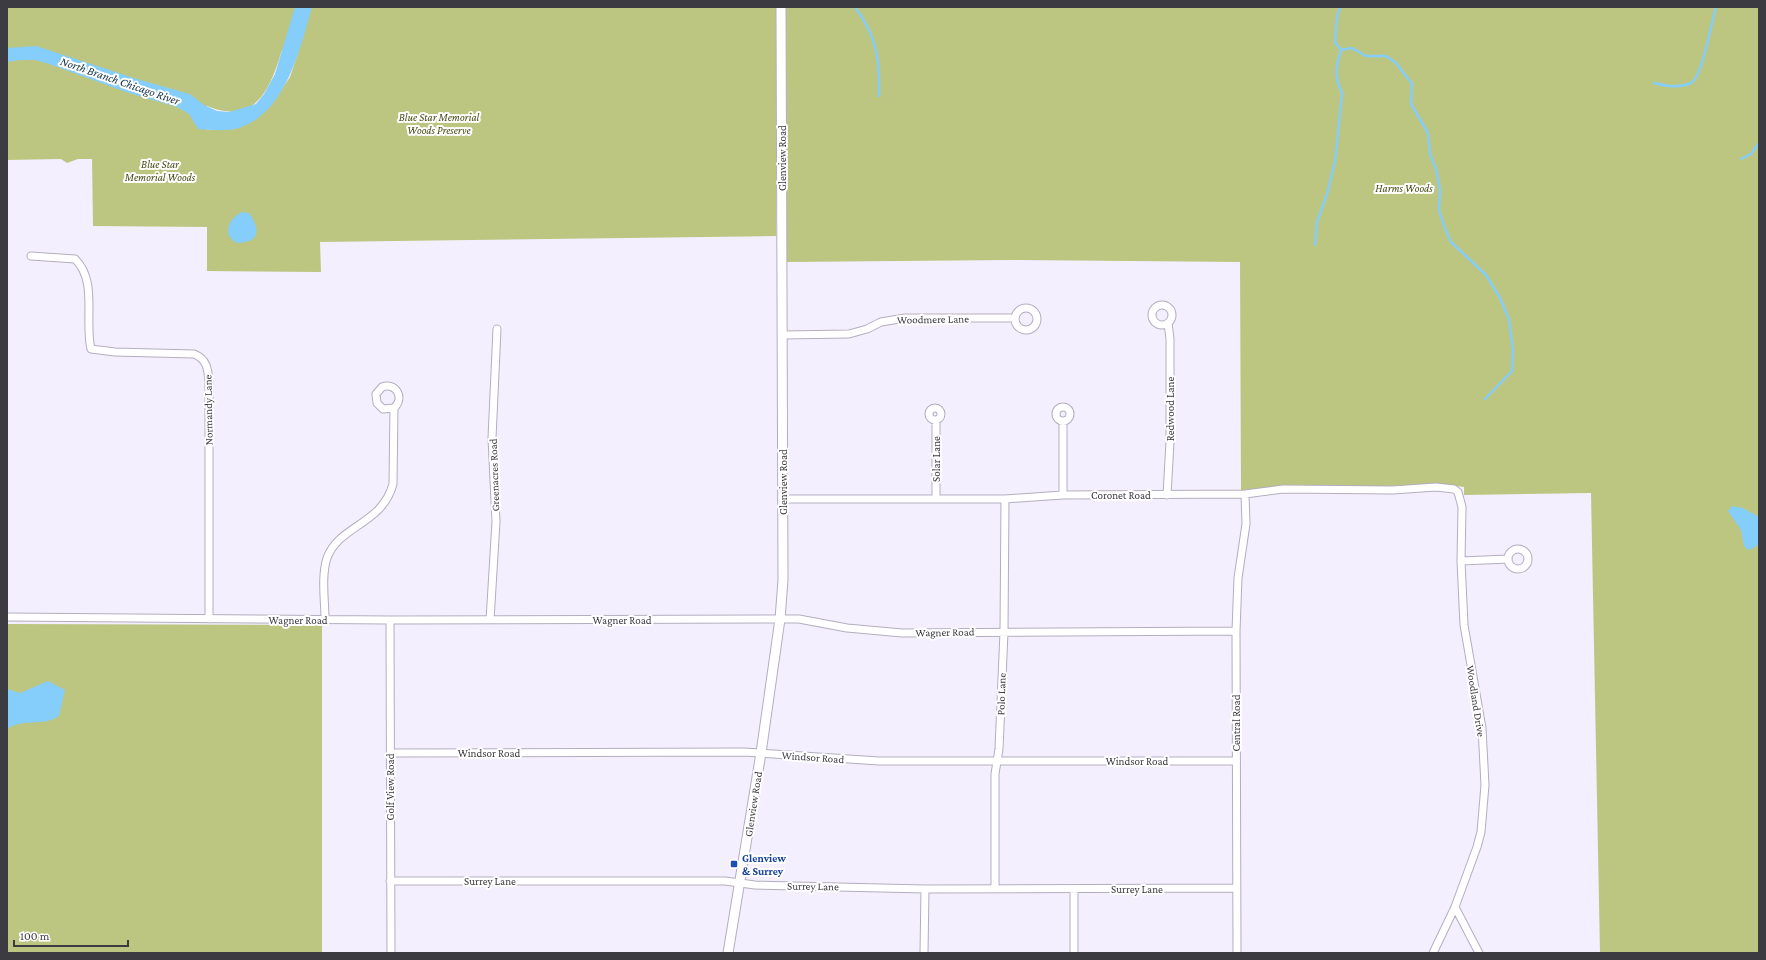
<svg xmlns="http://www.w3.org/2000/svg" width="1766" height="960" font-family="'Crimson Pro',serif">
<style>
.green{fill:#bdc681;fill-rule:evenodd}
.water{fill:#85cdfa}
.lines{fill:none;stroke-linecap:round;stroke-linejoin:round}
.stream{stroke:#85cdfa;stroke-width:2.5}
.minor-casing{stroke:#b3aebf;stroke-width:9}
.major-casing{stroke:#b3aebf;stroke-width:11}
.minor{stroke:#fff;stroke-width:7}
.major{stroke:#fff;stroke-width:9}
.transit-dot{fill:#1a4fb4;stroke:#fff;stroke-width:1.5}
.labels{text-anchor:middle;dominant-baseline:central;stroke-width:4;stroke-linejoin:round;paint-order:stroke}
.park-label{font-size:11px;font-style:italic;fill:#474c15;stroke:#fff}
.street-label{font-size:11px;fill:#3d3b42;stroke:#fff}
.transit-label{font-size:11px;font-weight:bold;fill:#164399;stroke:#fff;text-anchor:start}
.water-label{font-size:12px;font-style:italic;fill:#0f2f42;stroke:#fff}
</style>
<rect width="100%" height="100%" fill="#f4effe"/>
<path class="green" d="M 7,7 L 776,7 L 776,236 L 320,242 L 321,272 L 207,271 L 207,227 L 93,226 L 92,159 L 78,159 L 67,163 L 61,159 L 7,160 ZM 282,50 L 299,50 L 290,77 L 271,105 L 235,129 L 207,130 L 207,106 C 255,126 270,90 282,50 Z
M 786,7 L 1759,7 L 1759,953 L 1600,953 L 1591,493 L 1464,495 L 1464,487 L 1438,484 L 1363,487 L 1284,486 L 1241,491 L 1240,262 L 1012,260 L 787,262 Z
M 7,624 L 322,625 L 322,953 L 7,953 Z"/>
<path class="water" d="M 295,7 L 312,7 C 300,49 285,117 235,129 C 224,131 209,130 198,129 L 189,114 L 177,107 L 129,93 L 49,64 L 35,60 L 20,60 L 7,62 L 7,48 L 36,46 L 140,80 L 190,94 L 204,105 L 217,111 L 229,112 L 256,104 L 264,94 L 275,74 Z
M 242,212 L 249,213 C 260,228 261,243 237,243 C 221,235 229,218 242,212 Z
M 1732,506 L 1743,508 L 1759,517 L 1759,544 L 1754,548 L 1748,550 L 1744,546 L 1741,530 L 1728,511 Z
M 48,681 L 65,690 L 59,716 C 44,727 22,718 7,729 L 7,689 L 20,693 Z"/>
<g class="lines">
<path class="stream" d="M 855,7 C 877,37 880,60 879,96
M 1340,7 L 1337,17 L 1335,42 L 1341,50 L 1352,48 L 1366,56 L 1386,56 L 1396,63 L 1412,84 L 1411,104 L 1428,133 L 1430,154 L 1436,169 L 1440,190 L 1439,210 L 1444,226 L 1451,242 L 1486,275 L 1499,296 L 1509,319 L 1513,351 L 1512,371 L 1485,399
M 1654,83 C 1665,86 1680,88 1691,83 C 1702,78 1712,20 1716,7
M 1741,159 L 1751,154 L 1759,143
M 1315,245 L 1317,222 L 1327,194 L 1335,162 L 1342,93 C 1334,78 1336,65 1341,50"/>
<defs>
<path id="minor" d="M 31,256 L 75,259 C 98,281 84,320 91,349 L 115,352 L 194,354 C 207,359 208,369 209,382 L 209,619
M1152 315a10 10 0 1 1 20 0a10 10 0 1 1-20 0Z
M1015 319a11 11 0 1 1 22 0a11 11 0 1 1-22 0Z
M 782,335 L 849,334 L 867,329 L 881,322 L 905,318 L 1015,318
M1056 414a7 7 0 1 1 14 0a7 7 0 1 1-14 0Z
M929 414a6 6 0 1 1 12 0a6 6 0 1 1-12 0Z
M 1063,421 L 1063,495
M 1167,495 L 1170,442 L 1170,339 L 1168,323
M 782,499 L 1005,499 L 1063,495 L 1245,494 L 1283,489 L 1393,490 L 1436,487 L 1454,489 L 1458,492 L 1462,507 L 1461,561 L 1464,625 L 1482,728 L 1485,785 L 1481,832 L 1477,847 L 1455,907 L 1433,953
M 936,499 L 936,420
M1508 559a10 10 0 1 1 20 0a10 10 0 1 1-20 0Z
M 1461,561 L 1508,559
M 7,617 L 390,620 L 780,619 L 799,619 L 847,628 L 902,633 L 1236,631
M 325,620 C 325,600 321,577 327,558 C 339,525 382,525 393,484 L 394,408 C 405,398 396,382 382,387 L 376,394 L 377,403 L 383,409 L 394,408
M 390,620 L 391,953
M 490,620 L 496,522 L 492,438 L 497,329
M 390,753 L 744,752 L 879,761 L 1236,761
M 390,881 L 725,881 L 755,885 L 925,889 L 1237,888
M 995,887 L 995,774 L 999,749 L 1004,632 L 1005,499
M 1074,889 L 1074,953
M 1455,907 L 1479,953
M 924,953 L 925,889
M 1237,953 L 1236,631 L 1238,578 L 1246,524 L 1245,494"/>
<path id="major" d="M 728,953 L 761,753 L 780,619 L 783,580 L 781,7"/>
</defs>
<use href="#minor" class="minor-casing"/>
<use href="#major" class="major-casing"/>
<use href="#minor" class="minor"/>
<use href="#major" class="major"/>
</g>
<rect class="transit-dot" x="730" y="860" width="8" height="8" rx="2"/>
<g class="labels">
<g class="park-label">
<text x="439" y="117">Blue Star Memorial<tspan x="439" dy="13">Woods Preserve</tspan></text>
<text x="160" y="164">Blue Star<tspan x="160" dy="13">Memorial Woods</tspan></text>
<text x="1404" y="188">Harms Woods</text>
</g>
<g class="street-label">
<text transform="translate(782 158) rotate(-90)">Glenview Road</text>
<text transform="translate(933 319) rotate(-1)">Woodmere Lane</text>
<text transform="translate(1170 409) rotate(-90)">Redwood Lane</text>
<text transform="translate(208 410) rotate(-91)">Normandy Lane</text>
<text transform="translate(936 459) rotate(-90)">Solar Lane</text>
<text transform="translate(494 475) rotate(-92)">Greenacres Road</text>
<text transform="translate(783 482) rotate(-90)">Glenview Road</text>
<text x="1121" y="495">Coronet Road</text>
<text x="298" y="620">Wagner Road</text>
<text x="622" y="620">Wagner Road</text>
<text transform="translate(945 632) rotate(-1)">Wagner Road</text>
<text transform="translate(1001 694) rotate(-88)">Polo Lane</text>
<text transform="translate(1476 701) rotate(81)">Woodland Drive</text>
<text transform="translate(1236 723) rotate(-90)">Central Road</text>
<text x="489" y="753">Windsor Road</text>
<text transform="translate(813 757) rotate(4)">Windsor Road</text>
<text x="1137" y="761">Windsor Road</text>
<text transform="translate(390 787) rotate(-90)">Golf View Road</text>
<text transform="translate(753 804) rotate(-81)">Glenview Road</text>
<text x="490" y="881">Surrey Lane</text>
<text transform="translate(813 886) rotate(1)">Surrey Lane</text>
<text x="1137" y="889">Surrey Lane</text>
</g>
<g class="transit-label">
<text x="742" y="858">Glenview<tspan x="742" dy="13">&amp; Surrey</tspan></text>
</g>
<g class="water-label">
<text transform="translate(120 81) rotate(19)">North Branch Chicago River</text>
</g>
</g>
<rect width="1766" height="960" fill="none" stroke="#3d3b42" stroke-width="16"/>
<path d="M14 940v6h114v-6" fill="none" stroke="#3d3b42" stroke-width="2"/>
<text x="20" y="940" font-size="12" fill="#3d3b42" stroke="#ffffff" stroke-width="3" paint-order="stroke">100 m</text>
</svg>
